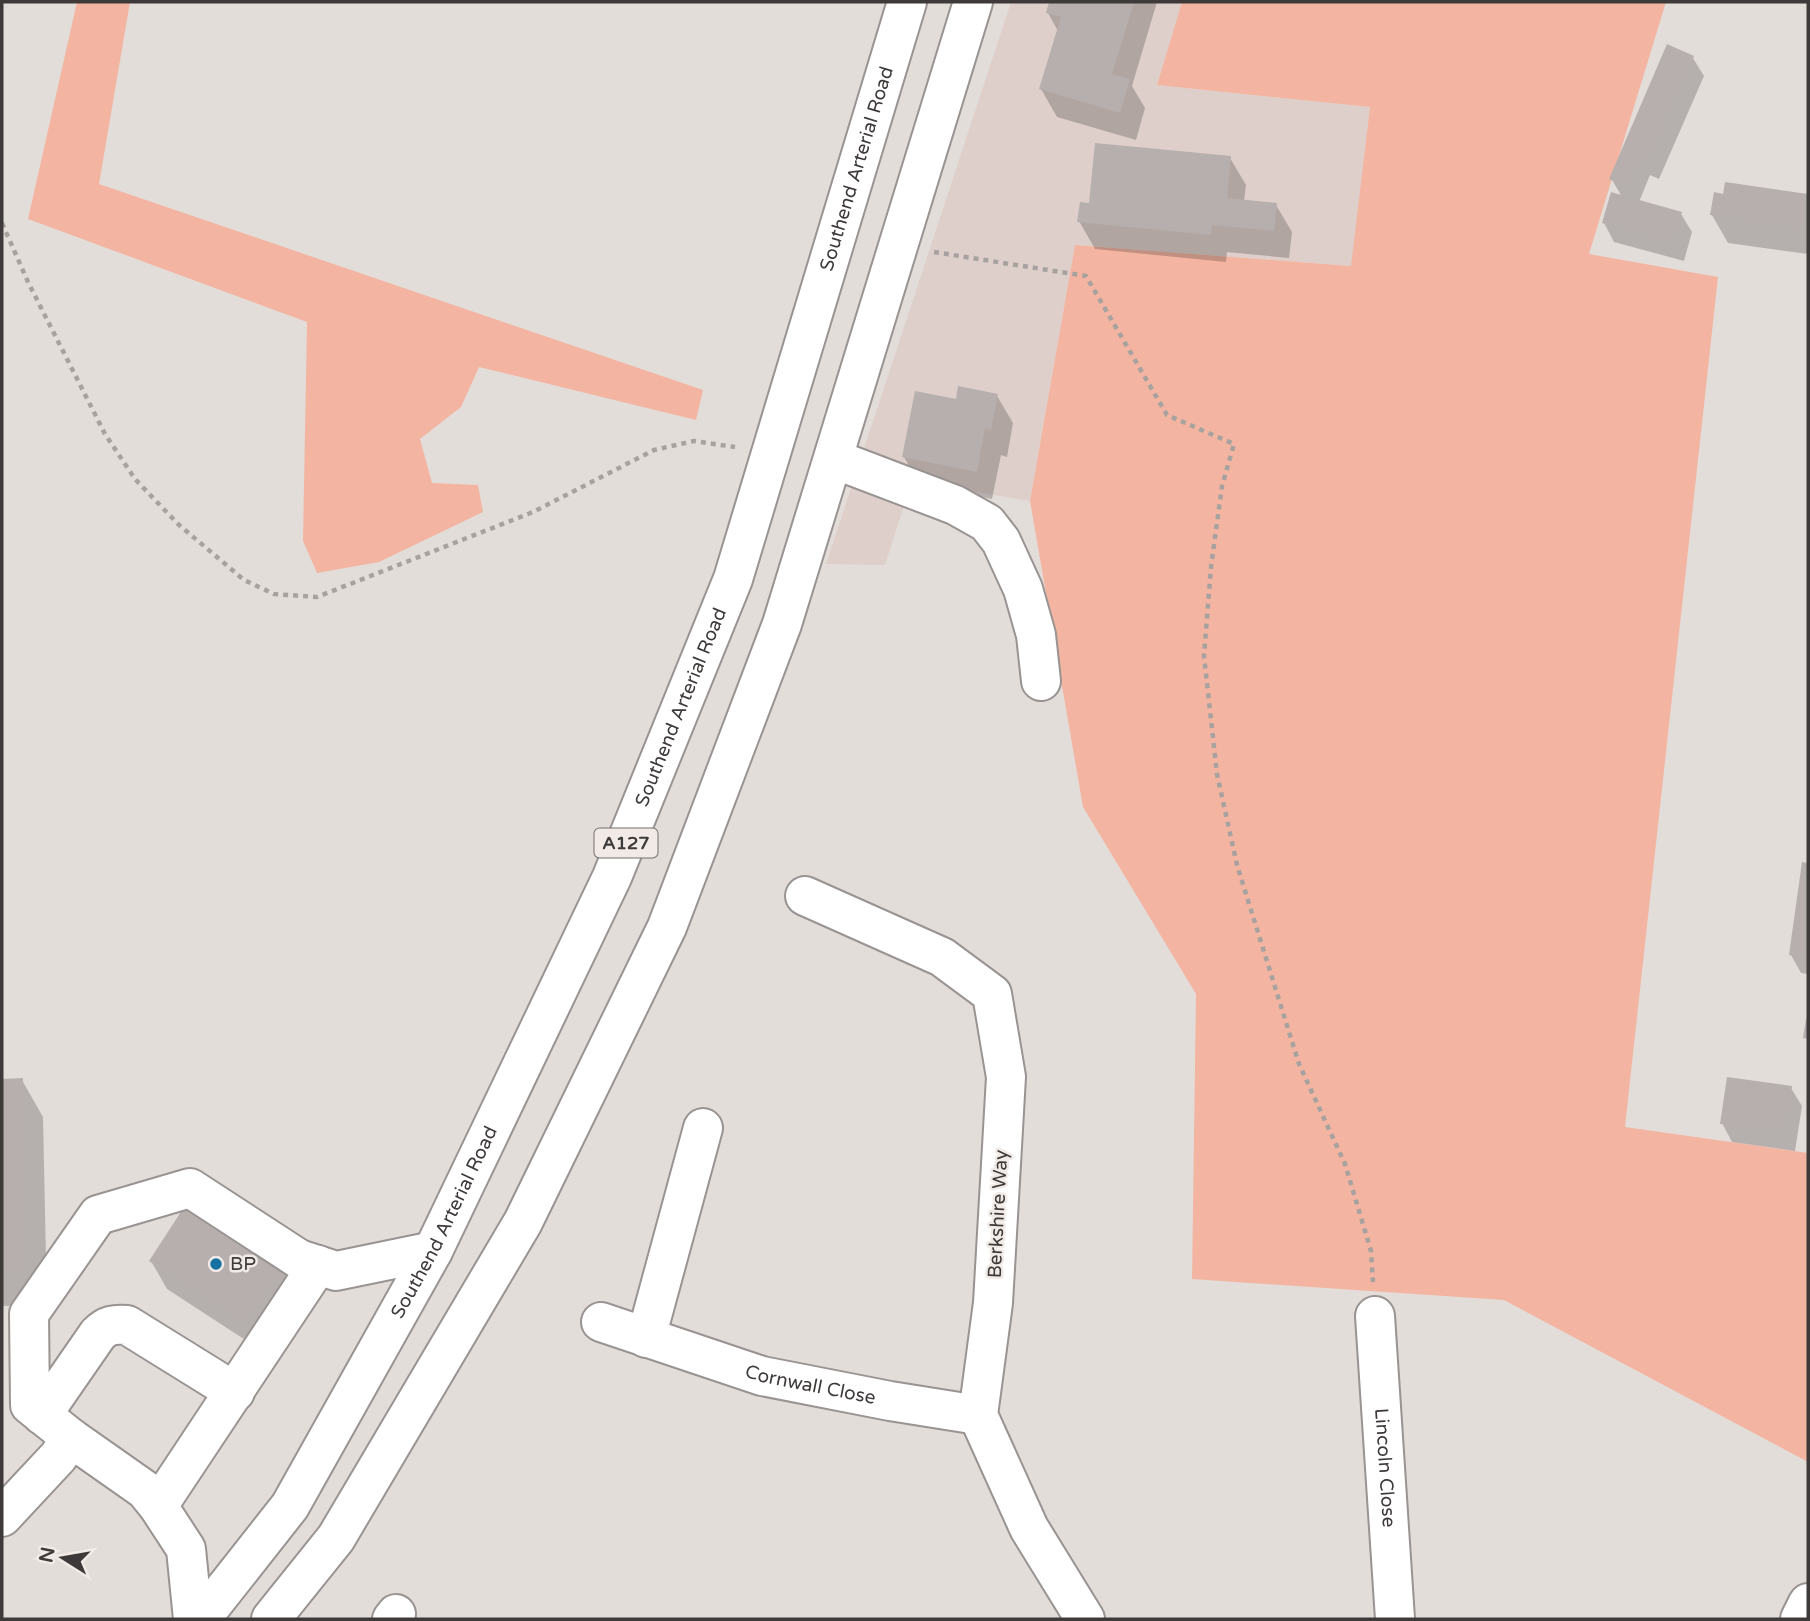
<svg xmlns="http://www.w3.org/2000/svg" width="1810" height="1621" font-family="'Varela Round',sans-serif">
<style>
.built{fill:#decfca}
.green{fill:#f3b5a1}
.shadow{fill:#0003}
.building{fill:#b6afad}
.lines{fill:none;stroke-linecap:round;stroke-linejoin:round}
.minor-casing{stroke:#999391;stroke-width:42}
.highway-casing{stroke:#999391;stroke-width:42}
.path{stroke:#a7a29f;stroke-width:4.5;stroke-dasharray:5 5;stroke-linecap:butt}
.minor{stroke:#fff;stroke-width:38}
.highway{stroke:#fff;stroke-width:38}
.poi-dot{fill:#1672a0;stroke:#f1eae7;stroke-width:2.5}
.labels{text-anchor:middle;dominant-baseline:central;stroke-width:5;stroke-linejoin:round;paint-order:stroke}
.shield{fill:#f1eae7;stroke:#736f6d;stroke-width:2}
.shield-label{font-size:18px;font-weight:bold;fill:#3d3a39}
.street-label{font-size:19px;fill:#3d3a39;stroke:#f1eae7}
.poi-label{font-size:19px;fill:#3d3a39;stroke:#f1eae7;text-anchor:start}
</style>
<rect width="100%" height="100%" fill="#e3ddda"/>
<path class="built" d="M 1011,2 L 1182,2 L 1157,85 L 1370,107 L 1352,266 L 1075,245 L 1030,501 L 912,481 L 885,565 L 826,564 Z"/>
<path class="green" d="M 77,2 L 130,2 L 99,184 L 703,390 L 696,420 L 479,367 L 461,407 L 420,439 L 432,483 L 478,485 L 483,512 L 379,562 L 317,573 L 303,541 L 307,322 L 28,219 Z
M 1182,2 L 1666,2 L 1589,254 L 1718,277 L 1625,1127 L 1808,1153 L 1808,1462 L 1504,1300 L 1192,1279 L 1196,994 L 1083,807 L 1030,501 L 1075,245 L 1351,266 L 1370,107 L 1157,85 Z"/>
<path class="shadow" d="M 1051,2 L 1157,2 L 1132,86 L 1145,108 L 1136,140 L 1057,117 L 1041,89 L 1058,31 L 1048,13 Z
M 1693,58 L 1704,76 L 1659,179 L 1650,175 L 1639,202 L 1681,214 L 1692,232 L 1684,261 L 1614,242 L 1604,223 L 1622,197 L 1611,178 Z
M 1230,158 L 1246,185 L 1244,201 L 1276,205 L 1292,232 L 1289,258 L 1227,252 L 1226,262 L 1095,249 L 1079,221 L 1091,205 Z
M 1726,184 L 1808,196 L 1808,254 L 1728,243 L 1712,215 L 1725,196 Z
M 997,396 L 1013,423 L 1007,457 L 1001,455 L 992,499 L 920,485 L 904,457 L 957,401 Z
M 1804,864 L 1808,865 L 1808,974 L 1801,973 L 1791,955 Z
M 22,1080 L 43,1117 L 47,1305 L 2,1306 L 2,1081 Z
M 1791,1088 L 1802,1106 L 1795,1151 L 1732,1142 L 1722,1123 Z
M 151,1261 L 282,1268 L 298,1296 L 262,1351 L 167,1289 Z"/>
<path class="building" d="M 1049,2 L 1134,2 L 1112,74 L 1130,79 L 1120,113 L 1039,89 L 1061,17 L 1046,13 Z
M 1667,44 L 1694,56 L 1649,161 L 1640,158 L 1627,187 L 1609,179 Z
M 1095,143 L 1231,156 L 1227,198 L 1277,203 L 1274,231 L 1212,225 L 1211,235 L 1077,222 L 1080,202 L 1089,203 Z
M 1725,182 L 1808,194 L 1808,230 L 1710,215 L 1714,192 L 1723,194 Z
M 1611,192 L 1682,212 L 1673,243 L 1602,223 Z
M 958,386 L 998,394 L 991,430 L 985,428 L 977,472 L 902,457 L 915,391 L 956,399 Z
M 1802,862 L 1808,863 L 1808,958 L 1789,955 Z
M 1806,1019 L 1808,1019 L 1808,1039 L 1803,1038 Z
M 1727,1077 L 1792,1086 L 1785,1133 L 1720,1124 Z
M 23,1078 L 27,1269 L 2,1269 L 2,1079 Z
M 186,1204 L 284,1267 L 246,1325 L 149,1261 Z"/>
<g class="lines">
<defs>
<g id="minor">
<path d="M 834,459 L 955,505 L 987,523 L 1001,541 L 1023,589 L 1036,635 L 1041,681"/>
<path d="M 805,896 L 942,957 L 992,994 L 1006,1077 L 993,1303 L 978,1415 L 1029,1528 L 1085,1619"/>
<path id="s1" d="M 1375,1316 L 1395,1619"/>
<path id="s2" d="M 601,1322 L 762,1376 L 890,1401 L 978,1415"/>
<path d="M 646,1338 L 703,1128"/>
<path d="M 42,1415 L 98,1334 C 107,1325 114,1324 127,1325 L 235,1392"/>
<path d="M 158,1506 L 318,1265"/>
<path d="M 2,1517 L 58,1457 L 71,1438"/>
<path d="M 193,1619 L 186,1549 L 158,1506 L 145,1490 L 71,1438 L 30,1405 L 29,1314 L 98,1215 L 190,1188 L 299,1259 L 336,1271 L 433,1251"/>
<path d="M 392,1619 L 396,1614"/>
<path d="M 1800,1619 L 1808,1603"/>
</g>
<g id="highway">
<path id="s3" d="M 201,1619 L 290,1506 L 433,1251 L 612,877 L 733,579 L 907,2"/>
<path d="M 271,1619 L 336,1538 L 523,1222 L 667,927 L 782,624 L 973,2"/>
</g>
</defs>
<use href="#minor" class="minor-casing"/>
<use href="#highway" class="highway-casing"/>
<path class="path" d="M 2,223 L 28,282 L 105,434 L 135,479 L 178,524 L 244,580 L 274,594 L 317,597 L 533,512 L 654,450 L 694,441 L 735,447
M 934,252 L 1086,276 L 1167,415 L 1234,444 L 1222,486 L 1211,567 L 1204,656 L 1217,774 L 1237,865 L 1299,1064 L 1345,1164 L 1371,1251 L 1373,1282"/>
<use href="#minor" class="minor"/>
<use href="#highway" class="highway"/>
</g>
<circle class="poi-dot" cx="216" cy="1264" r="7"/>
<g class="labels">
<rect class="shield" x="594.5" y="828.5" width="63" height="29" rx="5"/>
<g class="shield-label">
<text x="626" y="843">A127</text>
</g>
<g class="street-label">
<text stroke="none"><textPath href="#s3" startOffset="1601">Southend Arterial Road</textPath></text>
<text stroke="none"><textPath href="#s3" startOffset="1034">Southend Arterial Road</textPath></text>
<text transform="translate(998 1214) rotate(-87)">Berkshire Way</text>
<text stroke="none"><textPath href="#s3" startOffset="467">Southend Arterial Road</textPath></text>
<text stroke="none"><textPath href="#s2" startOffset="219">Cornwall Close</textPath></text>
<text stroke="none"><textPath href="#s1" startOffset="152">Lincoln Close</textPath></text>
</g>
<g class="poi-label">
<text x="230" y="1264">BP</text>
</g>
</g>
<rect width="1810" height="1621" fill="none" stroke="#3d3a39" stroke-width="7"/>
<g transform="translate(63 1558) rotate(281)" stroke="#f1eae7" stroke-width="5" paint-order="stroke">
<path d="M0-5L12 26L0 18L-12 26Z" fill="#3d3a39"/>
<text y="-10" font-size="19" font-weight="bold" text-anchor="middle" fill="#3d3a39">N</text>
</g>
</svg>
